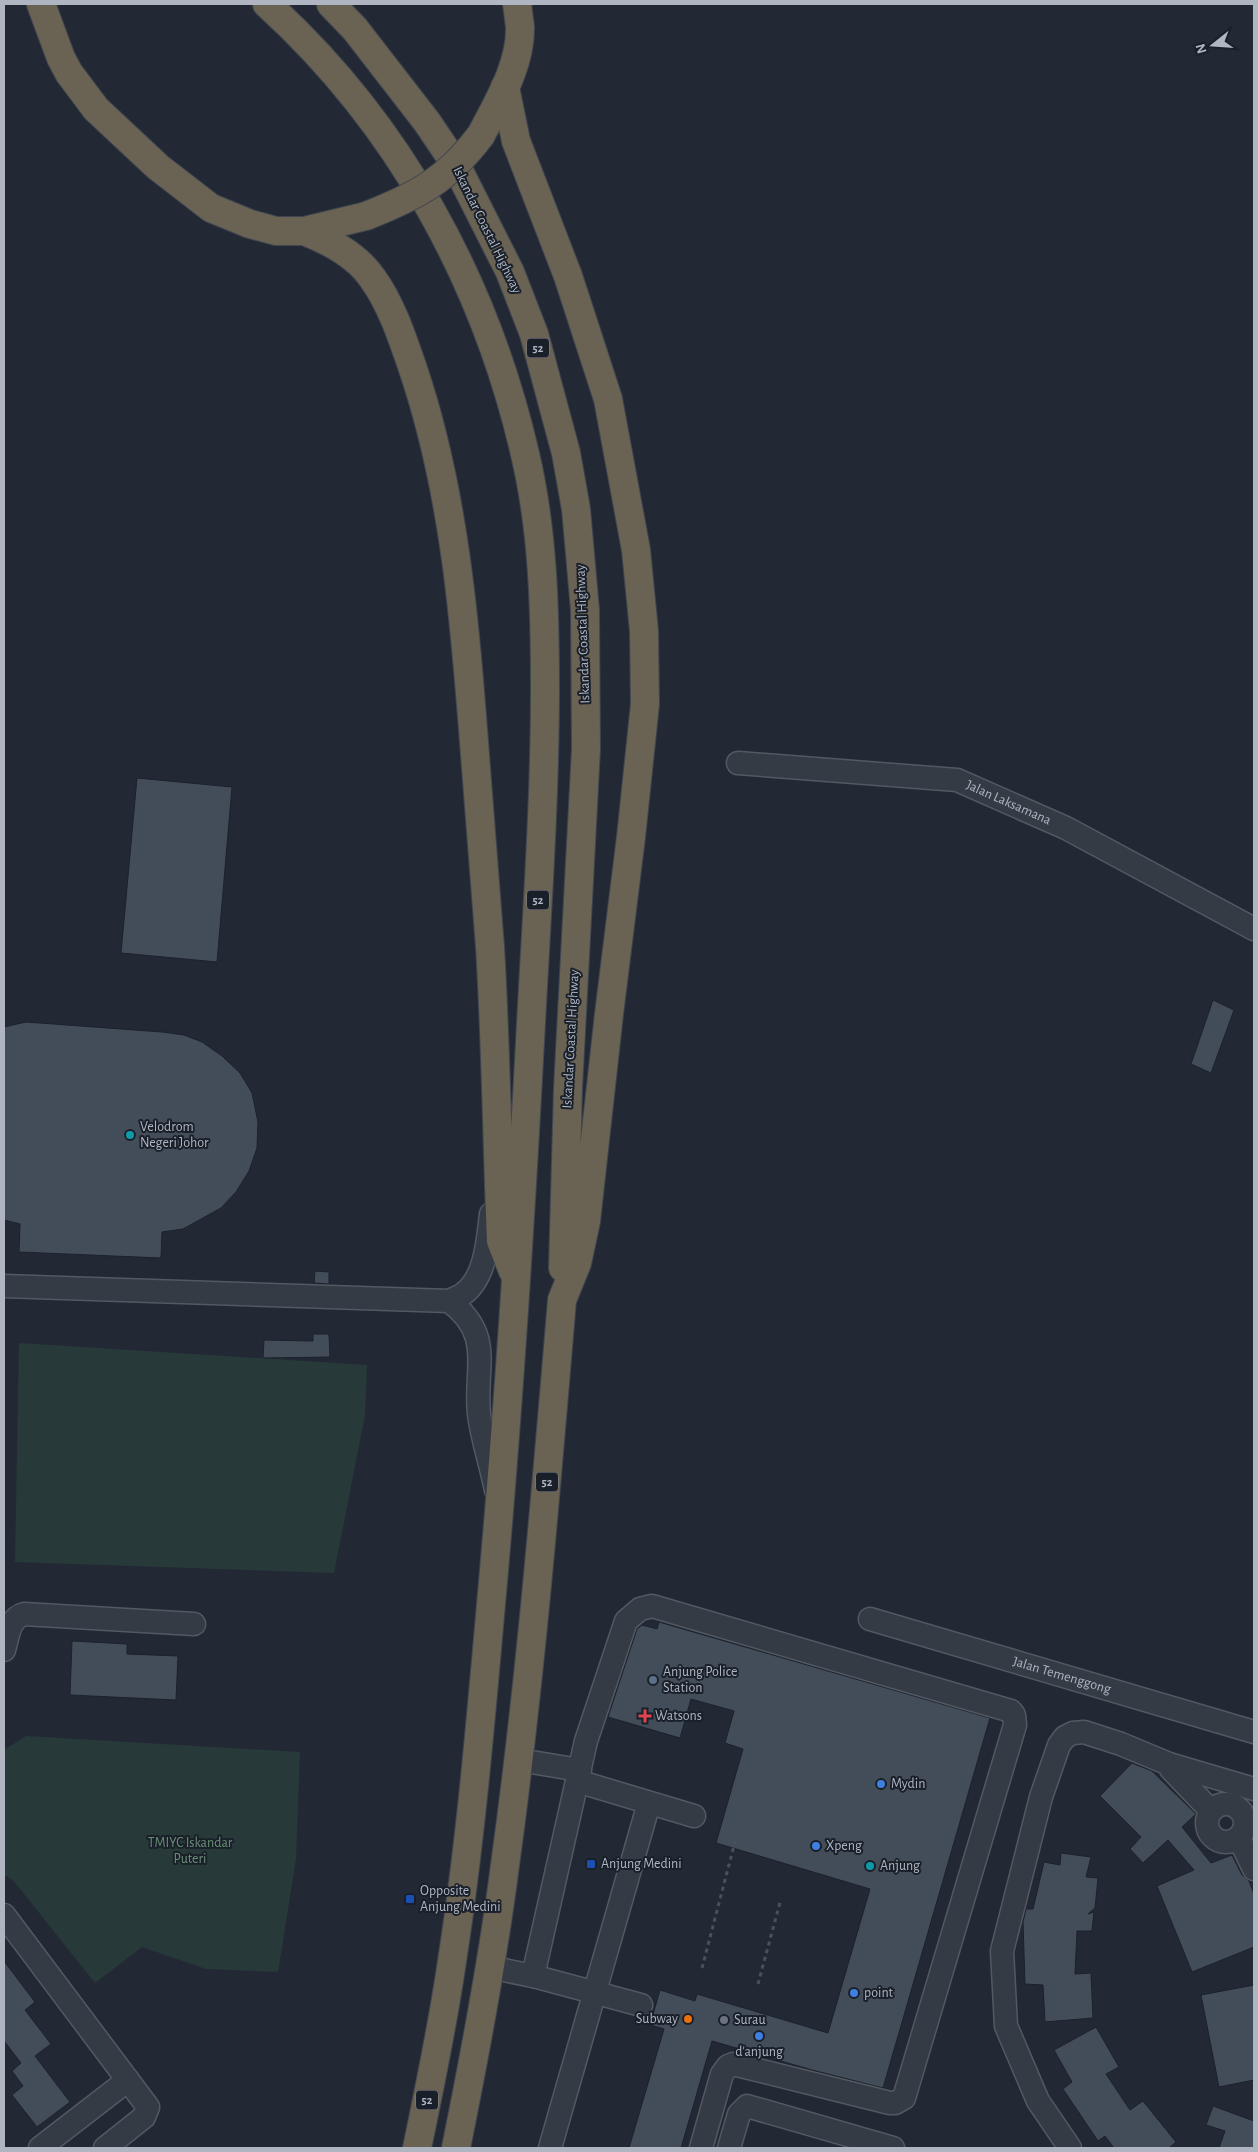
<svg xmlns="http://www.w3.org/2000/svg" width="1258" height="2152" font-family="'Alegreya Sans',sans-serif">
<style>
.green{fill:#28393a}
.building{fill:#434c59;stroke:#1c222c}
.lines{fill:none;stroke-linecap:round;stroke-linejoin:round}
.minor-casing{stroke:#525963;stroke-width:25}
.highway-casing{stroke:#3f4650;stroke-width:30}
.path{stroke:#455457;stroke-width:3;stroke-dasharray:4 4;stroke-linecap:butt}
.minor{stroke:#353b45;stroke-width:22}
.highway{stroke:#6a6253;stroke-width:28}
.highway-bridge-casing{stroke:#3f4650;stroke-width:30;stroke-linecap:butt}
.highway-bridge{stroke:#6a6253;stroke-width:28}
.culture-dot{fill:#0f9aa8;stroke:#1a202a;stroke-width:2}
.service-dot{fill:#5c6f8a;stroke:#1a202a;stroke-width:2}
.health-dot{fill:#e0444e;stroke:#1a202a;stroke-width:2}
.shop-dot{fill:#3f7fe0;stroke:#1a202a;stroke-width:2}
.transit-dot{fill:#1a4fb4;stroke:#1a202a;stroke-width:2}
.food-dot{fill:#e8710a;stroke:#1a202a;stroke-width:2}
.worship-dot{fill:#6b7280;stroke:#1a202a;stroke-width:2}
.labels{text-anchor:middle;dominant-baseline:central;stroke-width:4;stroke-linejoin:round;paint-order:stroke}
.shield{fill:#1a202a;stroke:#828994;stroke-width:1}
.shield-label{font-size:12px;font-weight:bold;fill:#afb6c2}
.street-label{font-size:14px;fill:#afb6c2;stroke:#1a202a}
.poi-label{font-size:14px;fill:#afb6c2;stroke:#1a202a;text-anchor:start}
.park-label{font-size:14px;fill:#699074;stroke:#1a202a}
</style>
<rect width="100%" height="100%" fill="#222934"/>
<path class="green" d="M 19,1343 L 367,1365 L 365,1415 L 334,1573 L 15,1562 Z
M 26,1736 L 300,1752 L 296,1859 L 278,1972 L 206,1969 L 142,1947 L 95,1983 L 13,1880 L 4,1875 L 4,1750 Z"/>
<path class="building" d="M 137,778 L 232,787 L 217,962 L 121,953 Z
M 1213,1000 L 1234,1010 L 1211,1073 L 1191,1064 Z
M 26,1022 L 162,1032 L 184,1035 L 202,1042 L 222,1056 L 240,1073 L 252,1093 L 258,1122 L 257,1148 L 249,1171 L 236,1192 L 221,1208 L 183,1229 L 162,1232 L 161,1258 L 19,1252 L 20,1224 L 4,1220 L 4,1027 Z
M 315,1271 L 329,1272 L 329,1284 L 314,1283 Z
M 313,1334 L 329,1334 L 330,1357 L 263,1358 L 264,1340 L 313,1341 Z
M 659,1622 L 990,1718 L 883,2088 L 812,2070 L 712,2041 L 681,2148 L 629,2148 L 664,2029 L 650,2025 L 660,1990 L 695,2001 L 697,1994 L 828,2033 L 870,1889 L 716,1843 L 743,1749 L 725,1743 L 734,1711 L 691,1699 L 680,1738 L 608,1717 L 637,1629 L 642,1625 L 657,1629 Z
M 72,1641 L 127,1644 L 127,1654 L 178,1656 L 176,1700 L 70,1695 Z
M 1132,1763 L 1152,1771 L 1196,1814 L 1182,1827 L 1211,1863 L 1232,1855 L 1242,1875 L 1249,1881 L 1254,1894 L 1254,1947 L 1192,1972 L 1157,1886 L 1194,1870 L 1168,1840 L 1143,1863 L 1130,1849 L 1141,1837 L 1100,1796 Z
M 1061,1853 L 1091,1857 L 1086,1877 L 1098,1878 L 1095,1908 L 1088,1914 L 1094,1912 L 1092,1931 L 1077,1931 L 1075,1974 L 1091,1973 L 1093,2018 L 1045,2022 L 1043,1985 L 1025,1984 L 1023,1922 L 1026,1909 L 1033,1909 L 1044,1862 L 1060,1865 Z
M 4,1961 L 35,2002 L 25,2010 L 51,2044 L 35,2056 L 70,2102 L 37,2127 L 12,2095 L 23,2086 L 12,2071 L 21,2063 L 4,2041 Z
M 1254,1985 L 1254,2080 L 1219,2087 L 1201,1995 Z
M 1096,2027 L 1119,2067 L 1106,2074 L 1130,2110 L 1143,2101 L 1176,2142 L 1169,2148 L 1114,2148 L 1105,2136 L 1098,2141 L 1063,2089 L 1072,2082 L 1054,2050 Z
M 1213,2106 L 1254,2121 L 1254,2148 L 1219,2148 L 1225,2131 L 1206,2125 Z"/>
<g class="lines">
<defs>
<g id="minor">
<path id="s1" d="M 738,763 L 957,780 L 1066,828 L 1254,929"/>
<path d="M 4,1286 L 449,1301 C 453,1299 459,1297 463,1294 C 486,1278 488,1239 491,1214"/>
<path d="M 449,1301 C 495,1335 474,1368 479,1414 C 482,1439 491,1465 496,1490"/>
<path id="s2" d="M 870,1619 L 1254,1732"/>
<path d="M 4,1650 C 8,1637 9,1618 24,1614 L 194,1624"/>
<path d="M 519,1760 L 580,1770"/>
<path d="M 1169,1764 L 1171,1769 L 1211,1811"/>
<path d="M 577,1781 L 694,1816"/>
<circle cx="1226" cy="1823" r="19"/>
<path d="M 1239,1838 L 1254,1869"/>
<path d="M 4,1915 L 148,2107 L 144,2117 L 105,2148"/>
<path d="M 489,1967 L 533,1976 L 641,2005"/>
<path d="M 533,1976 L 586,1741 L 626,1621 L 640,1609 L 652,1606 L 1011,1711 L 1014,1715 L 1015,1725 L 904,2098 L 895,2103 L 890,2103 L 733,2064 L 728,2066 L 722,2074 L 701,2148"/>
<path d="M 40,2148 L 128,2080"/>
<path d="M 550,2148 L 649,1803"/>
<path d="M 729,2148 L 739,2114 L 747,2106 L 893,2148"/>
<path d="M 1070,2148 L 1038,2101 L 1006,2026 L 1002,1951 L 1041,1797 L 1059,1745 L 1065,1737 L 1073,1733 L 1084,1732 L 1121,1744 L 1169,1764 L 1254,1789"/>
</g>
<path id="highway" d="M 41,4 L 61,58 L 69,73 L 96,109 L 158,167 L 211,208 L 250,224 L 276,231 L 304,231 L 366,216
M 267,4 C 399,124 485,281 525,454 C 543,530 545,609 545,688 C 545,800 537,911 531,1023 C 521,1214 509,1404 492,1593 C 481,1716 471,1839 452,1961 C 443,2024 430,2086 417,2148
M 331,4 L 355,29 L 427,122 L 456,165 L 510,272 L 534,334 L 566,453 L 576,509 L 585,610 L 586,749 L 568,1088 L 563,1268
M 481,135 C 498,102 521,65 520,27 C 519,19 518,11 517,4
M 304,231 C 330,241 357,255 373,279 C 391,304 402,337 412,366 C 455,492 465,624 475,755 C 480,819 485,883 490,947 C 496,1045 497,1143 501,1241 L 513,1271
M 456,2148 C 475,2054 493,1960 505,1865 C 531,1677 546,1489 562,1300 L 577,1263 L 586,1221 L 609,1014 L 631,837 L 645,704 L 644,631 L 636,550 L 608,399 L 568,276 L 516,141 L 505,87"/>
</defs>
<use href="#minor" class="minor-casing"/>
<use href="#highway" class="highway-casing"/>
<path class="path" d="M 702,1968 L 736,1838
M 758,1984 L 781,1899"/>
<use href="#minor" class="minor"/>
<use href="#highway" class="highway"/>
<defs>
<path id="highway-bridge" d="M 366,216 C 417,196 447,180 481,135"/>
</defs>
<use href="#highway-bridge" class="highway-bridge-casing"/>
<use href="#highway-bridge" class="highway-bridge"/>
</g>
<g class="culture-dot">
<circle cx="130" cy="1135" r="5"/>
<circle cx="870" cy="1866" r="5"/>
</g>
<circle class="service-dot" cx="653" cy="1680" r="5"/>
<path class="health-dot" d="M642.5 1708.5h5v5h5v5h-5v5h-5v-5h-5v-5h5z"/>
<g class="shop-dot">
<circle cx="881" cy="1784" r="5"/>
<circle cx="816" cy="1846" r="5"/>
<circle cx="854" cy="1993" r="5"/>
<circle cx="759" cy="2036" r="5"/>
</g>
<g class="transit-dot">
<rect x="586" y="1859" width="10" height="10" rx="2.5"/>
<rect x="405" y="1894" width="10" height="10" rx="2.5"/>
</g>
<circle class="food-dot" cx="688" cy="2019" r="5"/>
<circle class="worship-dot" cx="724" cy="2020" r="5"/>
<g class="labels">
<g class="shield">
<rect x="527" y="338.5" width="22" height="19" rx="4"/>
<rect x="527" y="890.5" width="22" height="19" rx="4"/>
<rect x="536" y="1472.5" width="22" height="19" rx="4"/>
<rect x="416" y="2090.5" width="22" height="19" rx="4"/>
</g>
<g class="shield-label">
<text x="538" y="348">52</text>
<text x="538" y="900">52</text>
<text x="547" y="1482">52</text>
<text x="427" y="2100">52</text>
</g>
<g class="street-label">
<text transform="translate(487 230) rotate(64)">Iskandar Coastal Highway</text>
<text transform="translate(583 634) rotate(-92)">Iskandar Coastal Highway</text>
<text stroke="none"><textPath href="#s1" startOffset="276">Jalan Laksamana</textPath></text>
<text transform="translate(571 1039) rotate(-87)">Iskandar Coastal Highway</text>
<text stroke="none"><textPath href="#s2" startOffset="200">Jalan Temenggong</textPath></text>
</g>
<g class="poi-label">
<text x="140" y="1127">Velodrom<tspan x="140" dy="16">Negeri Johor</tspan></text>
<text x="663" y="1672">Anjung Police<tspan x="663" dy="16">Station</tspan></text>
<text x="655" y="1716">Watsons</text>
<text x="891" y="1784">Mydin</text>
<text x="826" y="1846">Xpeng</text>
<text x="601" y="1864">Anjung Medini</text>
<text x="880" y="1866">Anjung</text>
<text x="420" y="1891">Opposite<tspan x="420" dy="16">Anjung Medini</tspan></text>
<text x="864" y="1993">point</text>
<text x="678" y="2019" text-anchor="end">Subway</text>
<text x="734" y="2020">Surau</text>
<text x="759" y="2052" text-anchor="middle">d'anjung</text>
</g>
<g class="park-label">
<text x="190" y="1843">TMIYC Iskandar<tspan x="190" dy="16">Puteri</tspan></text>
</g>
</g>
<rect width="1258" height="2152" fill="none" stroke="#afb6c2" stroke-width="10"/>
<g transform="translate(1213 45) rotate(253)" stroke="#1a202a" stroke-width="4" paint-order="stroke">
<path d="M0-4L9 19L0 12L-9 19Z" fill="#afb6c2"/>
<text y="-8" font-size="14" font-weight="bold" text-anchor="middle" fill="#afb6c2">N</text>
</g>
</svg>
